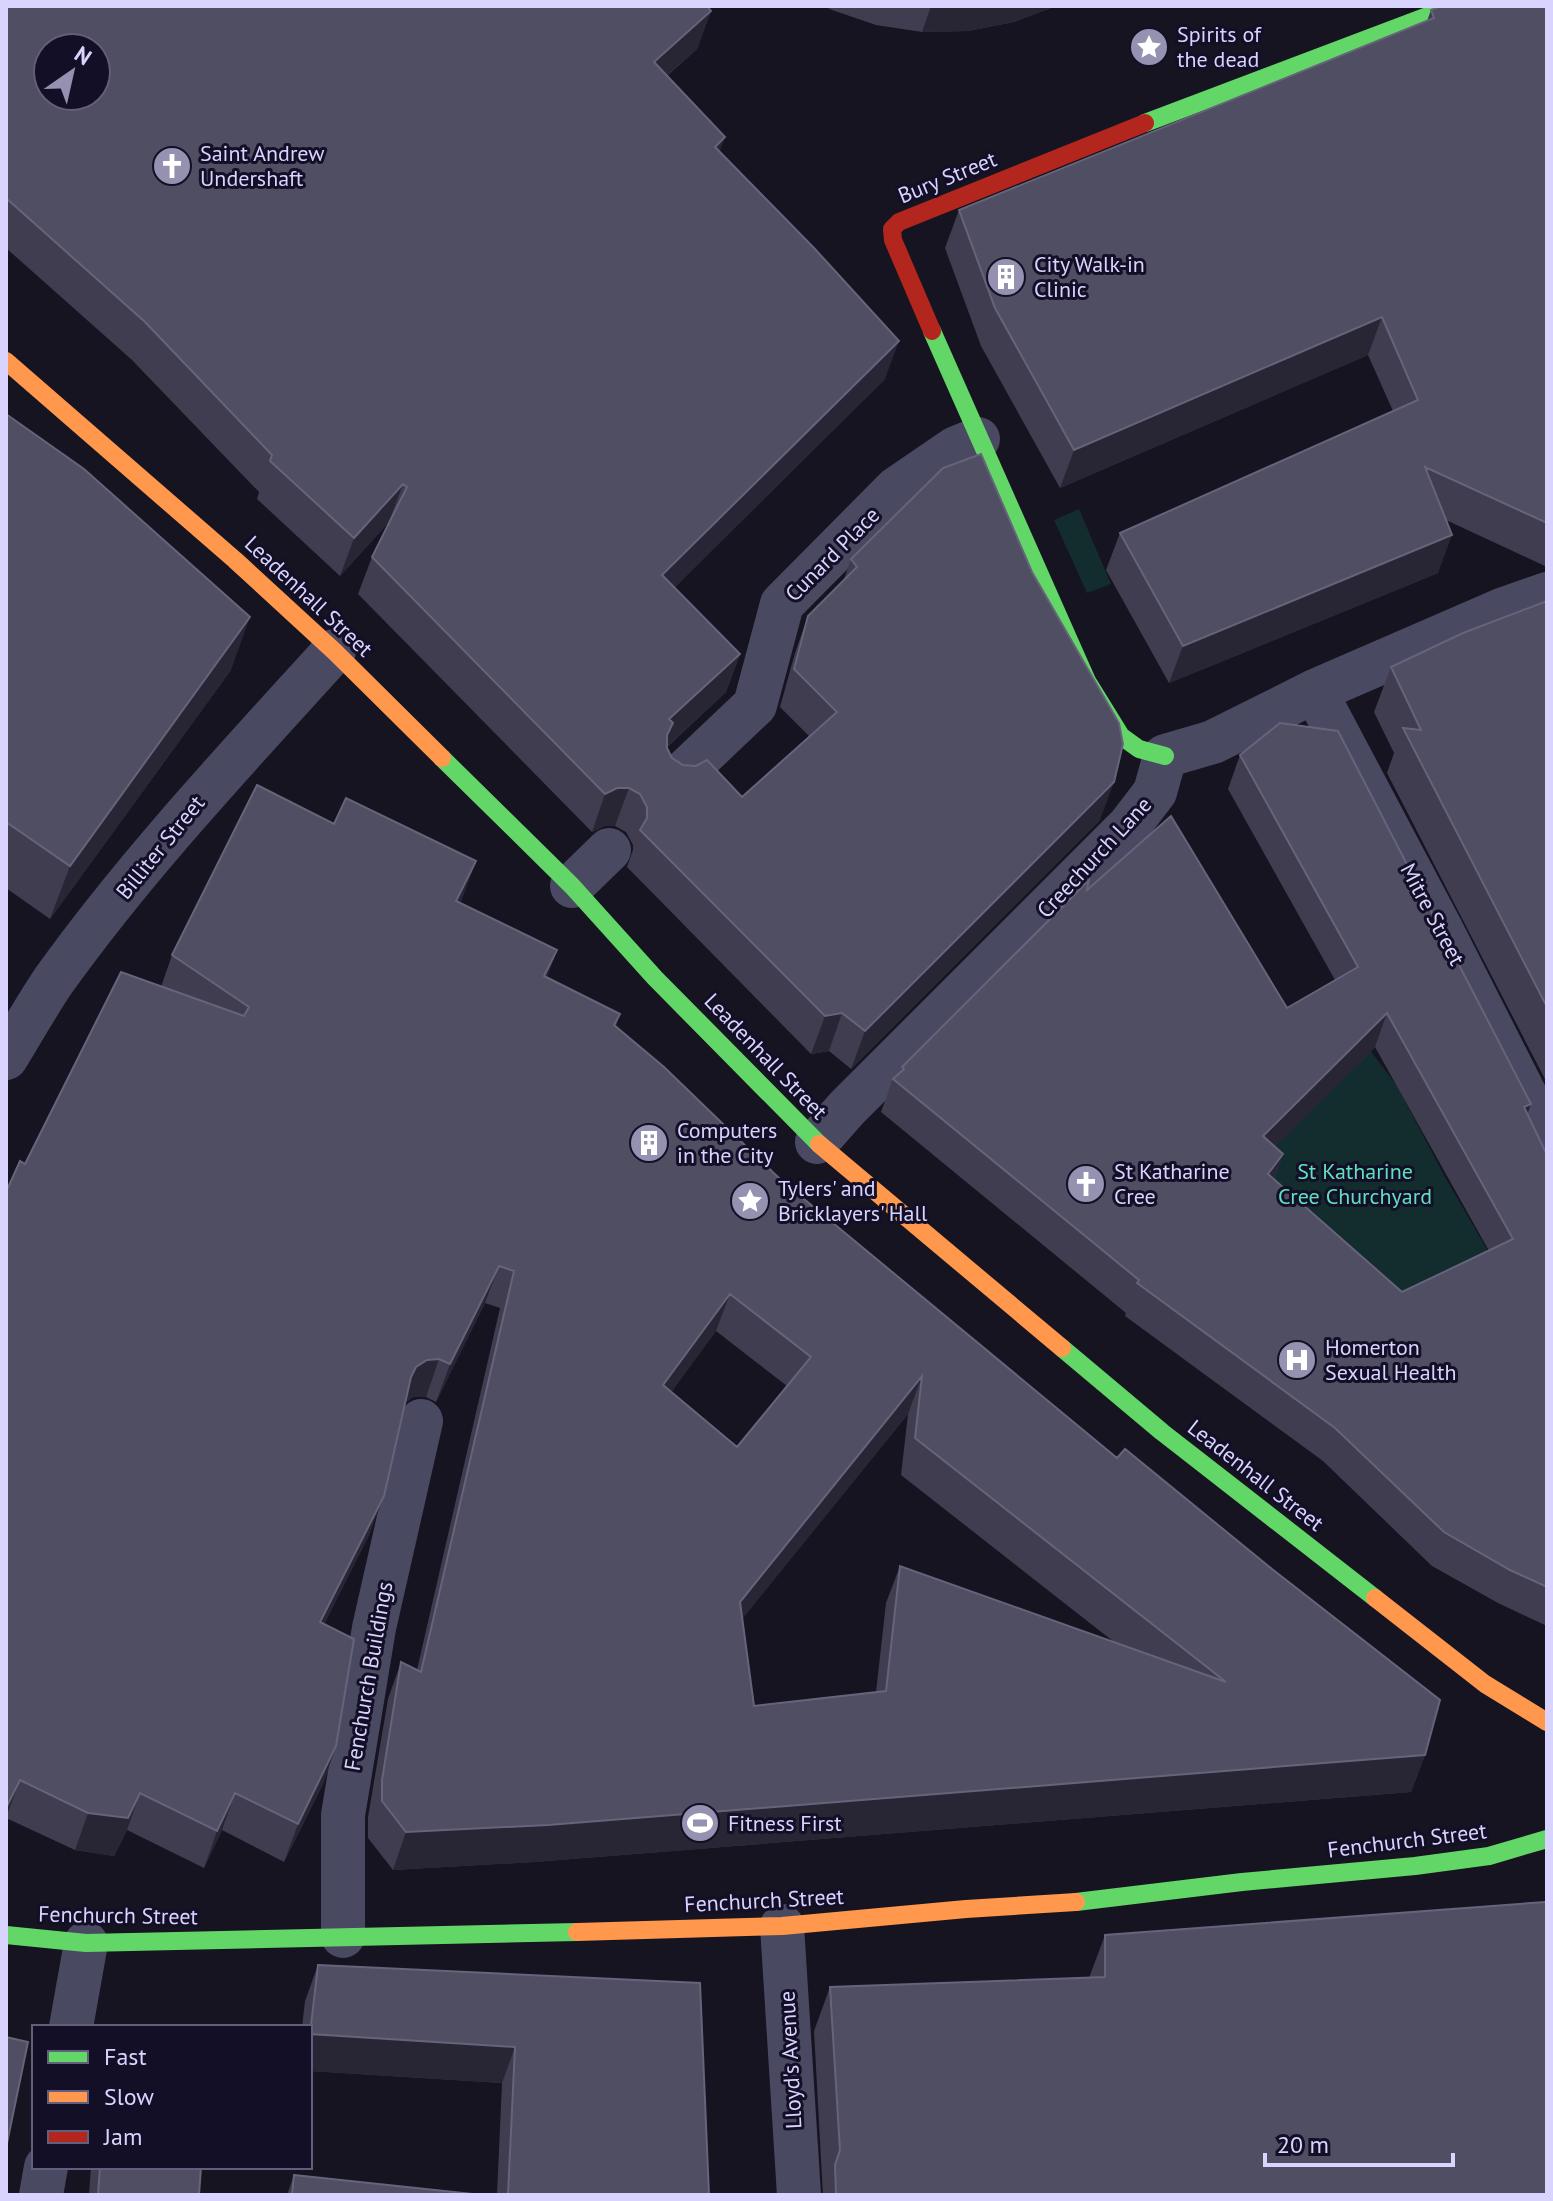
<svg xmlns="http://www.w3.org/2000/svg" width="1553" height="2201" font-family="'PT Sans',sans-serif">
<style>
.green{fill:#132c2d}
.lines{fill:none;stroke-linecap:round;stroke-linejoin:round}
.street{stroke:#4a4962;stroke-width:44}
.fast{stroke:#63d668;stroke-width:18}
.slow{stroke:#ff974d;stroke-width:18}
.jam{stroke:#b3261e;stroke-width:18}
.wall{fill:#403d50;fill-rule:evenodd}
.shaded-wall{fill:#282635}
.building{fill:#504e63;stroke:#66637b;stroke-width:2;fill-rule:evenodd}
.labels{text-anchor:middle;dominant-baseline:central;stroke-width:6;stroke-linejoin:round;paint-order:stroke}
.poi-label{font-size:22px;fill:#d9d4ff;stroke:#130f26;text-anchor:start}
.street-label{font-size:22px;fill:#d9d4ff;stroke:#130f26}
.park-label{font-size:22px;fill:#5fe0c0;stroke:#130f26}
</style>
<rect width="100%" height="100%" fill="#161421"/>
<path class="green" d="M 1079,509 L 1111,584 L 1087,593 L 1054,520 Z
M 1364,1042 L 1397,1086 L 1445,1177 L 1499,1270 L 1390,1325 L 1251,1170 Z"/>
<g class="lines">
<path class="street" d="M 1315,691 L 1441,929 L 1547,1138
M 677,779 L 755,705 L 782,604 L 896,489 L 956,448 L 978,439
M 572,886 L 609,850
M 6,1058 C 22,1032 37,1005 54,980 C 138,863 237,758 334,651
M 817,1142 L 847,1108 L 1129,826 L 1155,792 L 1165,756 L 1213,742 L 1315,691 L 1504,609 L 1547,594
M 782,1926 L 799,2195
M 343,1936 L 343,1815 L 374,1628 L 421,1421
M 71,2027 L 86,1943
M 41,2195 L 46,2167"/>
<path class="fast" d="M 1145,123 L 1454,6
M 932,331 L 1087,681 L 1121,736 L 1139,749 L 1165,756
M 442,758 L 572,886 L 655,978 L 819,1144
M 1062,1348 L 1162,1432 L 1375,1598
M 1076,1902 L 1242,1882 L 1415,1866 L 1489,1856 L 1547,1839
M 6,1935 L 86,1943 L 577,1932"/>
<path class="slow" d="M 6,361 L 235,560 L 334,651 L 442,758
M 819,1144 L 1062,1348
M 1375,1598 L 1485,1684 L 1547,1722
M 577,1932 L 782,1926 L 966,1909 L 1076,1902"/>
<path class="jam" d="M 932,331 L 893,240 L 892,229 L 899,222 L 1145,123"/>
</g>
<path class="wall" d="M 6,6 L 711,11 L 697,49 L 667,76 L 719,152 L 885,379 L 674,588 L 740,654 L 726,692 L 667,747 L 672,758 L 742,797 L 809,736 L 780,707 L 795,653 L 808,616 L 843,582 L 851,559 L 1100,820 L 851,1069 L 829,1051 L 811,1054 L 627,867 L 633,850 L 633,845 L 626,832 L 615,826 L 604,826 L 592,832 L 358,594 L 372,557 L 389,522 L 340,576 L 257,499 L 259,492 L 132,360 L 6,248 Z
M 824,6 L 1056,6 L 1014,22 L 968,31 L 922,32 L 876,25 L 832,10 Z
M 1547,6 L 1547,567 L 1446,520 L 1438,573 L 1169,683 L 1106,570 L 1120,533 L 1393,411 L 1368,355 L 1060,488 L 981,346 L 945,248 L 959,210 L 1427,21 L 1431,10 Z
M 6,414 L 231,670 L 50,919 L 6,888 Z
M 1547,601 L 1547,1083 L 1387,773 L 1394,753 L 1374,712 L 1391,667 Z
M 1240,755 L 1531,1104 L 1527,1115 L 1547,1155 L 1547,1626 L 1498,1603 L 1432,1566 L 1323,1461 L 1125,1316 L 1126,1313 L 881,1112 L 893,1079 L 900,1072 L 902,1067 L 1087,890 L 1287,1008 L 1335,980 L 1228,789 ZM 1375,1047 L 1489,1251 L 1402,1292 L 1274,1180 L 1283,1154 L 1275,1146 Z
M 334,824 L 476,861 L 460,903 L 557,950 L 547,977 L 620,1014 L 616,1026 L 781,1180 L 1425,1755 L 1411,1792 L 534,1862 L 393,1870 L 368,1838 L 368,1817 L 388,1699 L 401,1662 L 417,1670 L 500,1308 L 485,1303 L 436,1402 L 426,1397 L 413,1397 L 405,1403 L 370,1533 L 324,1624 L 336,1746 L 323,1784 L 284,1862 L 222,1830 L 204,1868 L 127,1830 L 114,1856 L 75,1850 L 6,1818 L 6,1192 L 25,1164 L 161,987 L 172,955 ZM 716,1331 L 787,1386 L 737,1447 L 671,1392 ZM 908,1414 L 901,1475 L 1114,1642 L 900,1566 L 886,1603 L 876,1692 L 754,1706 L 742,1619 Z
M 1105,1935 L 1547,2195 L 823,2195 L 814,2031 L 830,1987 L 1089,1978 Z
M 318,1965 L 700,1983 L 709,2195 L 497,2195 L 502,2083 L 310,2071 L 310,2027 L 302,2027 L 305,2001 Z
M 91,2167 L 201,2167 L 199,2195 L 89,2195 Z
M 294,2175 L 482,2195 L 287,2195 Z"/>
<path class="shaded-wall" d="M 931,6 L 1056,6 L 1014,22 L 968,31 L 922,32 Z
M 711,11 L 697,49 L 640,99 L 654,62 Z
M 725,137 L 711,175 L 715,147 Z
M 1382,317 L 1368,355 L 1060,488 L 1074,450 Z
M 899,341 L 885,379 L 649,613 L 662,575 Z
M 403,484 L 389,522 L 340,576 L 354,538 Z
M 1452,535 L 1438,573 L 1169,683 L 1183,646 Z
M 250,617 L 231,670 L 50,919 L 70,866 Z
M 740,654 L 726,692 L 664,749 L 669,719 Z
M 1114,782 L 1100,820 L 851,1069 L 865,1031 Z
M 617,788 L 629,788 L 615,826 L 604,826 L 592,832 L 605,794 Z
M 476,861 L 462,899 L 442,939 L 456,901 Z
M 557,950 L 543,988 L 544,976 Z
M 842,1013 L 829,1051 L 811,1054 L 825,1016 Z
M 1387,1013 L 1375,1047 L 1251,1170 L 1263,1136 Z
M 1531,1104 L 1519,1138 L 1524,1107 Z
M 1283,1154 L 1271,1187 L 1268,1174 Z
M 499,1266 L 485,1303 L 436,1402 L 450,1364 Z
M 730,1294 L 716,1331 L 649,1423 L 663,1385 Z
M 439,1359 L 426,1397 L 413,1397 L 402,1405 L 411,1377 L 416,1367 L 427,1360 Z
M 922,1376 L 908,1414 L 726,1639 L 740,1602 Z
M 384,1496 L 370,1533 L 307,1659 L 320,1622 Z
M 336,1746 L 323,1784 L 284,1862 L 298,1824 Z
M 1425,1755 L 1411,1792 L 534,1862 L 393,1870 L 406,1832 Z
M 20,1780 L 6,1818 L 6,1808 Z
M 140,1793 L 127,1830 L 114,1856 L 75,1850 L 88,1813 Z
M 235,1793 L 222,1830 L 204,1868 L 217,1831 Z
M 310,2034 L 515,2047 L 502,2083 L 310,2071 Z"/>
<path class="building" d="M 6,6 L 707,6 L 711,11 L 654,62 L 725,137 L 715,147 L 815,249 L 899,341 L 662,575 L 740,654 L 669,719 L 673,723 L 667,735 L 667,748 L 672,758 L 683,765 L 696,766 L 707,760 L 742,797 L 837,712 L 794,669 L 808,616 L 857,567 L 851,559 L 943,468 L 981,454 L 1032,572 L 1119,723 L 1123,744 L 1114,782 L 865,1031 L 842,1013 L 825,1016 L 640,830 L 647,818 L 647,807 L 640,794 L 629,788 L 617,788 L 605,794 L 372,557 L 407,487 L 403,484 L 354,538 L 270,461 L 272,455 L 145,322 L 6,198 ZM 48,48 L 96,48 L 96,96 L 48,96 Z
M 1441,6 L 1547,6 L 1547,523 L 1425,467 L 1452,535 L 1183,646 L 1120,533 L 1418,400 L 1382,317 L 1074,450 L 995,308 L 959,210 L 1434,18 L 1431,10 Z
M 6,414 L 84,469 L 250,617 L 70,866 L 6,822 Z
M 1547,601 L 1547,1007 L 1403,728 L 1421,730 L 1391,667 L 1463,633 Z
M 1280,723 L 1338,731 L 1531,1104 L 1524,1107 L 1547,1155 L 1547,1587 L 1510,1570 L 1444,1532 L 1335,1428 L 1137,1283 L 1139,1280 L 893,1079 L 904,1069 L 902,1067 L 1089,880 L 1087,890 L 1171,816 L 1287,1008 L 1358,967 L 1240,755 ZM 1387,1013 L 1513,1239 L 1402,1292 L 1268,1174 L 1283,1154 L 1263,1136 Z
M 257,785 L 334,824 L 346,798 L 476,861 L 456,901 L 557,950 L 544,976 L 620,1014 L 614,1025 L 664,1067 L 781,1180 L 1117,1458 L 1125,1449 L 1272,1569 L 1440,1700 L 1425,1755 L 548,1825 L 406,1832 L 382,1801 L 382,1780 L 401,1662 L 421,1672 L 514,1271 L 499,1266 L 450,1364 L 439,1359 L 427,1360 L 416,1367 L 411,1377 L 384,1496 L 320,1622 L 354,1639 L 336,1746 L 298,1824 L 235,1793 L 217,1831 L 140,1793 L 128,1818 L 88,1813 L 20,1780 L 6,1808 L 6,1192 L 20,1161 L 25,1164 L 121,972 L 244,1016 L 249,1007 L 172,955 ZM 730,1294 L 811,1357 L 737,1447 L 663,1385 ZM 922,1376 L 915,1438 L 1226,1682 L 900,1566 L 886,1691 L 754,1706 L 740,1602 Z
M 1545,1902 L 1547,1902 L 1547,2195 L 836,2195 L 835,2165 L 840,2150 L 830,1987 L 1105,1977 L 1105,1935 Z
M 318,1965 L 700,1983 L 709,2195 L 508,2195 L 515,2047 L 310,2034 Z
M 6,2037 L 28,2042 L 6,2148 Z
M 100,2167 L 201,2167 L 199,2195 L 98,2195 Z
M 294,2175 L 482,2195 L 292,2195 Z"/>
<defs>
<symbol id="sight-disc" viewBox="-11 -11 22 22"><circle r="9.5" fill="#9591b1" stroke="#130f26"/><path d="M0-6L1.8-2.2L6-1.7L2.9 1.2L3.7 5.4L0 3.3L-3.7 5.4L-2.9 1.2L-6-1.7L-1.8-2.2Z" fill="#fff"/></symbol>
<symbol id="church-disc" viewBox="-11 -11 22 22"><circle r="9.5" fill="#9591b1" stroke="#130f26"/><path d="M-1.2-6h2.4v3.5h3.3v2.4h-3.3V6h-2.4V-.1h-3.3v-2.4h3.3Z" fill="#fff"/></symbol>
<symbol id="building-disc" viewBox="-11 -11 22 22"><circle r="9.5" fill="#9591b1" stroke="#130f26"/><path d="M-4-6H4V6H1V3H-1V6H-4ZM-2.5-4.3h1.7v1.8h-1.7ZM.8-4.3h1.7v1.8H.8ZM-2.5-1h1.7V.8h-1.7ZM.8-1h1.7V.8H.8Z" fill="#fff"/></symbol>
<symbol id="hospital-disc" viewBox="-11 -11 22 22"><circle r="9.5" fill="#9591b1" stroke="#130f26"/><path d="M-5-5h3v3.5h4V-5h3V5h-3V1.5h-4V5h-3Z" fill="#fff"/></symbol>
<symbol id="stadium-disc" viewBox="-11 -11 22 22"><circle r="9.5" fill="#9591b1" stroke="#130f26"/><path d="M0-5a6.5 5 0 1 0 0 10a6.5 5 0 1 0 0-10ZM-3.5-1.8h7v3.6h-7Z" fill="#fff"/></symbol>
</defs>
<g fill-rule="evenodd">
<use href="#sight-disc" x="1127" y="25" width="44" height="44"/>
<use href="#church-disc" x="150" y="144" width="44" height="44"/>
<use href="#building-disc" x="984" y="255" width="44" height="44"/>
<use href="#building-disc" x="627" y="1121" width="44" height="44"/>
<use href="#church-disc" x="1064" y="1162" width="44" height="44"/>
<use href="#sight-disc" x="728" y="1179" width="44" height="44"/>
<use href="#hospital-disc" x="1275" y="1338" width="44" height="44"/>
<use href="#stadium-disc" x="678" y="1801" width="44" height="44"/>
</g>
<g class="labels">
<g class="poi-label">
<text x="1177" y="34">Spirits of<tspan x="1177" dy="25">the dead</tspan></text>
<text x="200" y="153">Saint Andrew<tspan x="200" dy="25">Undershaft</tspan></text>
<text x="1034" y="264">City Walk-in<tspan x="1034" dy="25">Clinic</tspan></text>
<text x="677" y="1130">Computers<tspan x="677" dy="25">in the City</tspan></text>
<text x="1114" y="1171">St Katharine<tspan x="1114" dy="25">Cree</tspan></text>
<text x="778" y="1188">Tylers' and<tspan x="778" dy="25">Bricklayers' Hall</tspan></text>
<text x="1325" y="1347">Homerton<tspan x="1325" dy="25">Sexual Health</tspan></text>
<text x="728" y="1823">Fitness First</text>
</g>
<g class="street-label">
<text transform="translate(947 177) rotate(-22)">Bury Street</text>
<text transform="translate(832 554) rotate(-45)">Cunard Place</text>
<text transform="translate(309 596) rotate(43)">Leadenhall Street</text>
<text transform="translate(160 847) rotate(-51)">Billiter Street</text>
<text transform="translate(1094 857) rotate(-47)">Creechurch Lane</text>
<text transform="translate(1433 914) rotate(62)">Mitre Street</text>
<text transform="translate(766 1056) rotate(46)">Leadenhall Street</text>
<text transform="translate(1256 1475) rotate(38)">Leadenhall Street</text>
<text transform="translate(368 1676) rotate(-80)">Fenchurch Buildings</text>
<text transform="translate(1407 1840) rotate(-7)">Fenchurch Street</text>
<text transform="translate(764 1900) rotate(-3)">Fenchurch Street</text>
<text transform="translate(118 1915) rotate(1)">Fenchurch Street</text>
<text transform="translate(790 2060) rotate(-93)">Lloyd's Avenue</text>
</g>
<g class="park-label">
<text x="1355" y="1171">St Katharine<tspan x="1355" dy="25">Cree Churchyard</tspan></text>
</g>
</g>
<rect width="1553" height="2201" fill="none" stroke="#d9d4ff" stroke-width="16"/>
<rect x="32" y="2025" width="280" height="144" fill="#130f26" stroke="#625e7d" stroke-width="2"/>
<rect x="48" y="2051" width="40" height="12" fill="#63d668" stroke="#625e7d" stroke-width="2"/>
<text x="104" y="2065" font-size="24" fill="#d9d4ff">Fast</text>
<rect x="48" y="2091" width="40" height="12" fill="#ff974d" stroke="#625e7d" stroke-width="2"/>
<text x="104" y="2105" font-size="24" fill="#d9d4ff">Slow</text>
<rect x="48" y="2131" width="40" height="12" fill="#b3261e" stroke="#625e7d" stroke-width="2"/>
<text x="104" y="2145" font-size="24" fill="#d9d4ff">Jam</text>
<g transform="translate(72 72) rotate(34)"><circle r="38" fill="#130f26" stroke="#625e7d" stroke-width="2"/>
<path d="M0-6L14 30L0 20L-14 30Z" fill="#9591b1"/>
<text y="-12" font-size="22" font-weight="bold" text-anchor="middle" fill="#d9d4ff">N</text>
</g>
<path d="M1265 2153v12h188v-12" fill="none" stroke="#d9d4ff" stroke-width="4"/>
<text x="1277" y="2153" font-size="24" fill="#d9d4ff" stroke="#130f26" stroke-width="6" paint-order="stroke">20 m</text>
</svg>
